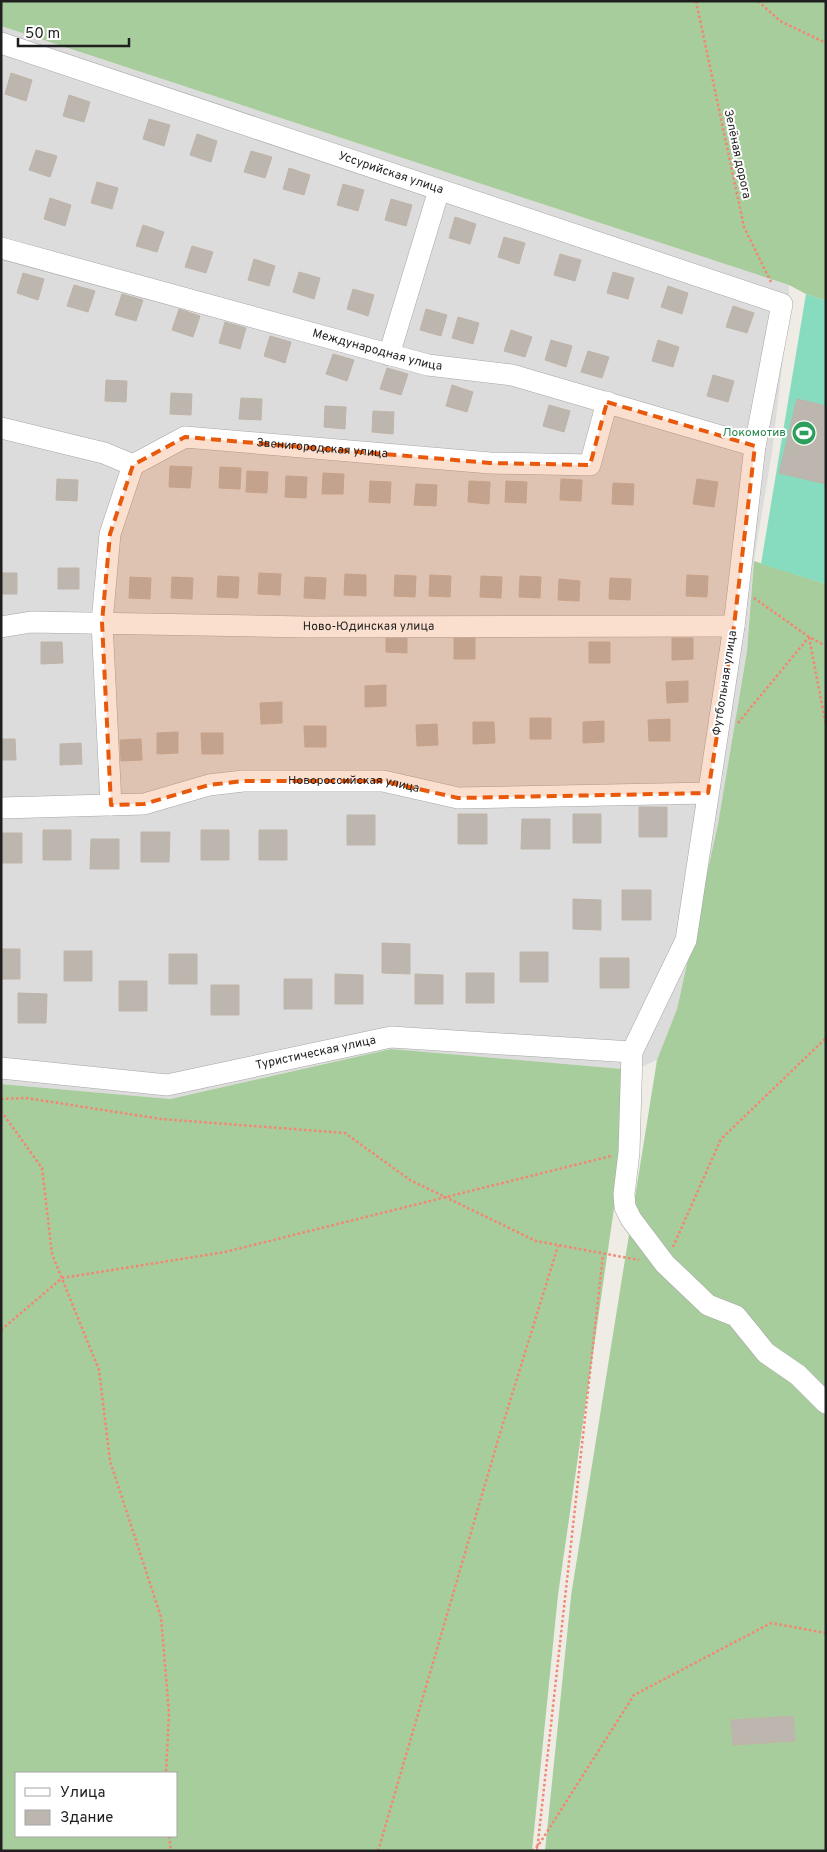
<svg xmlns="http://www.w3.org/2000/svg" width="827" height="1852" font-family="Overpass,sans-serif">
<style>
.residential{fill:#dddcdc}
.forest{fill:#a8cd9c;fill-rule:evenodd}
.pitch{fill:#87dbbe}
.building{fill:#bcb6af;stroke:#c0b4a8}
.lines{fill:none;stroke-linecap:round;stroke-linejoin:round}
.minor-casing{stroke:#a6a6a6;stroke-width:22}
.path{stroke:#f48572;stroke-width:2.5;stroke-dasharray:2.5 2.5;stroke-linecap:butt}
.minor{stroke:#fff;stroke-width:21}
.marked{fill:#e8590c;fill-opacity:0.2;stroke:#e8590c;stroke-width:4;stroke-dasharray:10 6;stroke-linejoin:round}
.labels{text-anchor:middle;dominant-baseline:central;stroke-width:4;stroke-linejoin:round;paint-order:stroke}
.street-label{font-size:12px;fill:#1f1f1f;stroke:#fff}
.leisure-label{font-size:12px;fill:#27864d;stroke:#fff;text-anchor:end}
</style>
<rect width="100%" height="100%" fill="#efece5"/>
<path class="residential" d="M 1,26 L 789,285 L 789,308 L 772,452 L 754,561 L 747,651 L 718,824 L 677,1009 L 657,1060 L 634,1070 L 391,1049 L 169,1099 L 1,1084 Z"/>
<path class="forest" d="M 1,1 L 826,1 L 826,301 L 806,294 L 789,285 L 1,26 Z
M 754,561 L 826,584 L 826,1851 L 545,1851 L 571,1596 L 657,1060 L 677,1009 L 718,824 L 747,651 Z
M 391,1049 L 634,1070 L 558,1595 L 532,1851 L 1,1851 L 1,1084 L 170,1099 ZM 16,1773 L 176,1773 L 176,1836 L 16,1836 Z"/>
<path class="pitch" d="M 806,294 L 826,301 L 826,584 L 761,564 Z"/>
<path class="building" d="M 11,73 L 32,80 L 26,101 L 5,94 Z
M 69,95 L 90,102 L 84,122 L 63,116 Z
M 149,119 L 170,125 L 164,146 L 143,139 Z
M 197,134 L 217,141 L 211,162 L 190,155 Z
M 36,150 L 57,156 L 50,177 L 29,170 Z
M 251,151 L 272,157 L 265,178 L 244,172 Z
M 289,168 L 310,175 L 304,195 L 283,189 Z
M 97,182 L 118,188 L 112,209 L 91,203 Z
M 343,184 L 364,190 L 358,211 L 337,205 Z
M 50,198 L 71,205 L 65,226 L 44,219 Z
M 391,199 L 412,205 L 406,226 L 385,220 Z
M 455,217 L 476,224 L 470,244 L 449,238 Z
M 143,225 L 164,232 L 157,252 L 136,246 Z
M 504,237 L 525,243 L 519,264 L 498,257 Z
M 192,246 L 213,252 L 206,273 L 185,267 Z
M 560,254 L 581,260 L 575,281 L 554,275 Z
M 254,259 L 275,266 L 269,286 L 248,280 Z
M 299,272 L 320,278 L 314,299 L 293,292 Z
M 613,272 L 634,278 L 628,299 L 607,293 Z
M 23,273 L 44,279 L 38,300 L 17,293 Z
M 74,285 L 95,291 L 88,312 L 67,306 Z
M 668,286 L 688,293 L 682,314 L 661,307 Z
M 353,289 L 374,295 L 368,316 L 347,309 Z
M 122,294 L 143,300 L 136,321 L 115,315 Z
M 733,306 L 754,313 L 747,333 L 726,327 Z
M 179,309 L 200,316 L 193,337 L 172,330 Z
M 426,309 L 447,315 L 441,336 L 420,330 Z
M 458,317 L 479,323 L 473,344 L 452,338 Z
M 225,322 L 246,328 L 240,349 L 219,343 Z
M 511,330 L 532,337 L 525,357 L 504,351 Z
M 270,336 L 291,342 L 285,363 L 264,356 Z
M 551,340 L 572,346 L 566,367 L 545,360 Z
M 658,340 L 679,347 L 673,367 L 652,361 Z
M 588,351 L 609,357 L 602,378 L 581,372 Z
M 333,354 L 354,360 L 347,381 L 326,374 Z
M 387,368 L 408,374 L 401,395 L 380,389 Z
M 713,375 L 734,381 L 728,402 L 707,396 Z
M 106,380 L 127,381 L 126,402 L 105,401 Z
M 452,385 L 473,392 L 467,412 L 446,406 Z
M 171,393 L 192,394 L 191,415 L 170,414 Z
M 241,398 L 262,399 L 261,420 L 239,419 Z
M 797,399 L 826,406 L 826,484 L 779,473 Z
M 549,405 L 570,411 L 564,432 L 543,426 Z
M 325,406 L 346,407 L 345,429 L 324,427 Z
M 373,411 L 394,412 L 393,434 L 372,432 Z
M 170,466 L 192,467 L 190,488 L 169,487 Z
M 220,467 L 241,468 L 240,489 L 219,488 Z
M 247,471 L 268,472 L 267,493 L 246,492 Z
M 323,473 L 344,474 L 343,494 L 322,494 Z
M 286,476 L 307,477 L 306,498 L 285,497 Z
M 57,479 L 78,480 L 77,501 L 56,500 Z
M 561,479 L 582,480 L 581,501 L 560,500 Z
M 697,479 L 718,482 L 714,507 L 693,504 Z
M 370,481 L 391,482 L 390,503 L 369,502 Z
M 469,481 L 490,482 L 489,504 L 468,502 Z
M 506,481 L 527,482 L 526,503 L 505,502 Z
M 613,483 L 634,484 L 633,505 L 612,504 Z
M 416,484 L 437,485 L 436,506 L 414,505 Z
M 58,568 L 79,568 L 79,589 L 58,589 Z
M 1,573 L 17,573 L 17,594 L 1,594 Z
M 259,573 L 281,574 L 280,595 L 258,594 Z
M 345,574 L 366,575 L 366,596 L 344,595 Z
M 395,575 L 416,576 L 415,597 L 394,596 Z
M 430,575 L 451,576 L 450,597 L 429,596 Z
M 687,575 L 708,576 L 707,597 L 686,596 Z
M 218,576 L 239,577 L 238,598 L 217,597 Z
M 481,576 L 502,577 L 501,598 L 480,597 Z
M 520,576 L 541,577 L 540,598 L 519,597 Z
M 130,577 L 151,578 L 150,599 L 129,598 Z
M 172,577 L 193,578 L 192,599 L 171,598 Z
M 305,577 L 326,578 L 325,599 L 304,598 Z
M 610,578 L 631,579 L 630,600 L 609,599 Z
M 559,579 L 580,581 L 579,601 L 558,600 Z
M 407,631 L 407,653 L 386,652 L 386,632 Z
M 454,638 L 475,638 L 475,659 L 454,659 Z
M 672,638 L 693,638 L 693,659 L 672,660 Z
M 41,642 L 62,642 L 63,663 L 41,664 Z
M 589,642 L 610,642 L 610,663 L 589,663 Z
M 688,681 L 688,702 L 667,703 L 666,682 Z
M 386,685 L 386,706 L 365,707 L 365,686 Z
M 282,702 L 282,723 L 261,724 L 260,703 Z
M 530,718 L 551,718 L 551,739 L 530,739 Z
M 670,719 L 670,741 L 649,741 L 648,720 Z
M 604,721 L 604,742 L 583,743 L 583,722 Z
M 473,722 L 494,722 L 495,743 L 473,744 Z
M 437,724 L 438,745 L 417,746 L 416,725 Z
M 304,726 L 326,726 L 326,747 L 305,747 Z
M 178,732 L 178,753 L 157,754 L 157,733 Z
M 201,733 L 223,733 L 223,754 L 202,754 Z
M 1,739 L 15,739 L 16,760 L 1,760 Z
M 141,739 L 142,760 L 121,761 L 120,740 Z
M 81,743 L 82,764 L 60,765 L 60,744 Z
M 639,807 L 667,807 L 667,837 L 639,837 Z
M 458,814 L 487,814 L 487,844 L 458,844 Z
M 573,814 L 601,814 L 601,843 L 573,843 Z
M 347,815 L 375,815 L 375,845 L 347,845 Z
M 522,819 L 550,819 L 550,849 L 521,849 Z
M 43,830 L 71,830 L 71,860 L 43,860 Z
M 201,830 L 229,830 L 229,860 L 201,860 Z
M 259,830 L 287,830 L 287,860 L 259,860 Z
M 141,832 L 170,832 L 169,862 L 141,862 Z
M 1,833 L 22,833 L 22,863 L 1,863 Z
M 91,839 L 119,839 L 119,869 L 90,869 Z
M 622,890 L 651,890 L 651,920 L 622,920 Z
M 573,899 L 601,900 L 601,930 L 573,929 Z
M 382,943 L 410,944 L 410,974 L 382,973 Z
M 1,949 L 20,949 L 20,979 L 1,979 Z
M 64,951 L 92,951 L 92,981 L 64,981 Z
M 520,952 L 548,952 L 548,982 L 520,982 Z
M 169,954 L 197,954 L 197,984 L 169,984 Z
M 600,958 L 629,958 L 629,988 L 600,988 Z
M 466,973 L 494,973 L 494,1003 L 466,1003 Z
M 335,974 L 363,975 L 363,1004 L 335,1004 Z
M 415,974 L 443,975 L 443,1004 L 415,1004 Z
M 284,979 L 312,979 L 312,1009 L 284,1009 Z
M 119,981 L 147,981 L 147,1011 L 119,1011 Z
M 211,985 L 239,985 L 239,1015 L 211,1015 Z
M 18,993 L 47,994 L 46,1023 L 18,1023 Z
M 793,1716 L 795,1741 L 733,1745 L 731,1720 Z"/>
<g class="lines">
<defs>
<g id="minor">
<path id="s1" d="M 1,43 L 782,304 L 755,446 L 734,626 L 686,940 L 632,1052 L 629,1152 L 624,1194 L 625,1207 L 631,1219 L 665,1264 L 708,1305 L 736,1316 L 766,1353 L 798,1375 L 826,1403"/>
<path id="s2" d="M 1,248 L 428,365 L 512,375 L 755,446"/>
<path d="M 389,355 L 439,190"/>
<path id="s3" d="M 1,428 L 104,453 L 133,465 L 185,437 L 490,463 L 590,465 L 607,402"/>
<path id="s4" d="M 1,627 L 31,622 L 305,627 L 734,626"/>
<path d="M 111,805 L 102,622 L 110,534 L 133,465"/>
<path id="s5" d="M 1,808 L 144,804 L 209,785 L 243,781 L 383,781 L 458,798 L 708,793"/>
<path id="s6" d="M 1,1068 L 167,1085 L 391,1037 L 632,1052"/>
</g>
</defs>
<use href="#minor" class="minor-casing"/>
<path class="path" d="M 696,1 L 744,227 L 771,282
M 758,1 L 780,21 L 826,43
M 754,598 L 809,637 L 826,646
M 809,637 L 826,726
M 738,723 L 809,637
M 1,1099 L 26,1098 L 161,1119 L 345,1133 L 410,1180 L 536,1241 L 639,1260
M 1,1111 L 42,1168 L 52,1254 L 99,1370 L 110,1461 L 161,1617 L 169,1713 L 166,1773
M 673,1247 L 721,1139 L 826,1038
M 1,1330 L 62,1278 L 225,1252 L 611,1156
M 169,1836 L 171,1851
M 378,1851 L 498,1440 L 558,1246
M 532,1851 L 538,1846 L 634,1695 L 771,1623 L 826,1633
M 537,1851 L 603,1255"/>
<use href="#minor" class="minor"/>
</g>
<path class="marked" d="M 607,402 L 755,446 L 734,626 L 708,793 L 458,798 L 383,781 L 243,781 L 209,785 L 144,804 L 111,805 L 102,622 L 110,534 L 133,465 L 185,437 L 490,463 L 590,465 Z"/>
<defs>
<symbol id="stadium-disc" viewBox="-11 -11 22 22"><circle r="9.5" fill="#2e9e5b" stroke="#fff"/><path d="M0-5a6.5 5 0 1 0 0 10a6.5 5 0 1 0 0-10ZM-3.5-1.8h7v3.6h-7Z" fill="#fff"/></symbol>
</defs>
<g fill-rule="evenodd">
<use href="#stadium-disc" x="790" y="419" width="28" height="28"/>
</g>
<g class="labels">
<g class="street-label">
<text transform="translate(737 154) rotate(78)">Зелёная дорога</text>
<text stroke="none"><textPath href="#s1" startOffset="411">Уссурийская улица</textPath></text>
<text stroke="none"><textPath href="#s2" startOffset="390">Международная улица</textPath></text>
<text stroke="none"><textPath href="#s3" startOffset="334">Звенигородская улица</textPath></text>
<text stroke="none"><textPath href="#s4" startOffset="368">Ново-Юдинская улица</textPath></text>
<text transform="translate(725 683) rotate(-81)">Футбольная улица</text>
<text stroke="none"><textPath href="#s5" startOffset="356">Новороссийская улица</textPath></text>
<text stroke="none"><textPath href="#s6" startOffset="319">Туристическая улица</textPath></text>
</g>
<g class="leisure-label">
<text x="786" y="433">Локомотив</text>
</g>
</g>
<rect width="827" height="1852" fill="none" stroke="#1f1f1f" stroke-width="5"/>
<rect x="15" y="1772" width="162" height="65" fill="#ffffff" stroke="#a5a5a5"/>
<rect x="25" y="1788" width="25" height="8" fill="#ffffff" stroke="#a5a5a5"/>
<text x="60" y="1797" font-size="15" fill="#1f1f1f">Улица</text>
<rect x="25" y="1810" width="25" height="15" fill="#bcb6af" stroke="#a5a5a5"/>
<text x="60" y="1822" font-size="15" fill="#1f1f1f">Здание</text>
<path d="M18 38v8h111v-8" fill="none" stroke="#1f1f1f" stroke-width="2.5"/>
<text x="25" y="38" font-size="15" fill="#1f1f1f" stroke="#ffffff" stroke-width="4" paint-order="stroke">50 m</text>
</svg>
